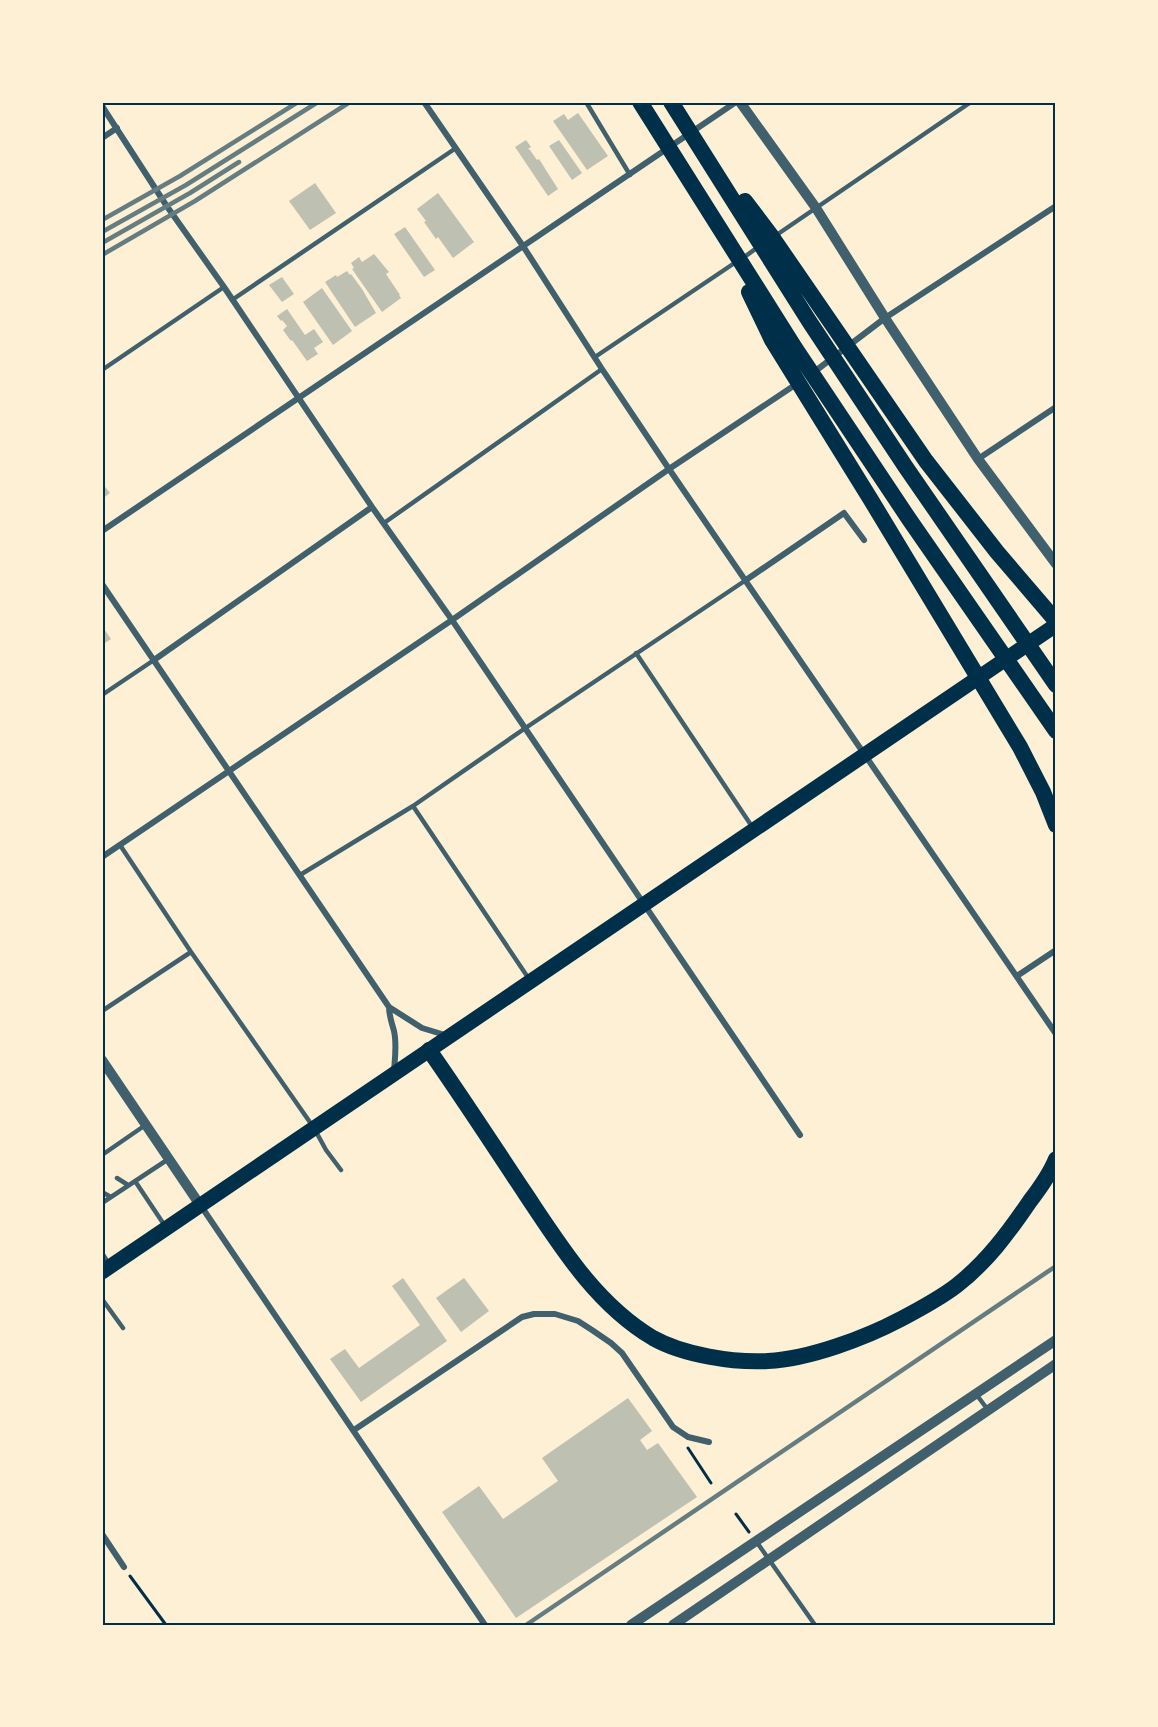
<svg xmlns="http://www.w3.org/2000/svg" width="1158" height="1727" font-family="'Sofia Sans Condensed',sans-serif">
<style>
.building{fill:#bec0b2}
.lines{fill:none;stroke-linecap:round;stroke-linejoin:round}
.path{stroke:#003049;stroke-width:3}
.service{stroke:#3f606c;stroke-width:4.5}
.minor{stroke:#3f606c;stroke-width:6}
.tertiary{stroke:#3f606c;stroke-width:10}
.primary{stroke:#003049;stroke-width:15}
.motorway{stroke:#003049;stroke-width:16}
.rail{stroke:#657d81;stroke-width:4.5}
.neatline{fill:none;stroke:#003049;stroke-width:2}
</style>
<rect width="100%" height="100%" fill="#fdf0d5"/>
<path class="building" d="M 578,113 L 608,156 L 587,170 L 553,121 L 564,114 L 568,120 Z
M 526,140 L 531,147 L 528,149 L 530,150 L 537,160 L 539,159 L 558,189 L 548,196 L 515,147 Z
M 559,140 L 582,173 L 572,180 L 549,146 Z
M 315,183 L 336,213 L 310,230 L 289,201 Z
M 438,193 L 474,242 L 453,258 L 438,237 L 436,239 L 424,222 L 426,221 L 417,209 Z
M 405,227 L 435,270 L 424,277 L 394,234 Z
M 374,254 L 389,272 L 386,274 L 400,295 L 399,295 L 401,298 L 382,312 L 352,269 L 354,268 L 351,263 L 359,257 L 362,262 Z
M 347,271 L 350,275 L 351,274 L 362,289 L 376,313 L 355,327 L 325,282 L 336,275 L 337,277 Z
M 282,277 L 294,294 L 282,302 L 269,285 Z
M 322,288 L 352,331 L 333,345 L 303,302 Z
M 287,309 L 305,335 L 314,329 L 323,342 L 314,348 L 318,354 L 307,361 L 292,340 L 291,341 L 283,330 L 287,326 L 282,320 L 281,321 L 277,316 Z
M 102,483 L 110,493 L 102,499 Z
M 102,626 L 111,639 L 102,645 Z
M 403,1278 L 447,1341 L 361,1402 L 330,1359 L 345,1349 L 359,1368 L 420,1325 L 392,1286 Z
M 464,1278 L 489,1311 L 461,1332 L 436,1298 Z
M 628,1398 L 652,1431 L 640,1440 L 647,1450 L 658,1443 L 697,1497 L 516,1618 L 442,1512 L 479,1486 L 503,1519 L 558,1481 L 542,1458 Z"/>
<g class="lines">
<path class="path" d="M 688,1448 L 711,1483
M 736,1514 L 749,1532
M 130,1576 L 166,1625"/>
<path class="service" d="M 586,102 L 630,175
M 775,236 L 971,102
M 743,258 L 758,247
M 232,300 L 456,148
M 595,357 L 736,262
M 102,370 L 224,287
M 384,523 L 602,369
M 636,653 L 753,828
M 102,695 L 154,660
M 413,806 L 529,979
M 120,845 L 191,952 L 314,1128 L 326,1150 L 341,1170
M 300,875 L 413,806 L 524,729 L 746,580
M 102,1011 L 191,952
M 102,1155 L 144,1126
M 117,1178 L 128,1185
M 135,1181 L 165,1226
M 102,1192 L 111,1197
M 102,1203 L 167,1160
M 102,1253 L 109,1264
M 102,1299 L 123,1328
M 976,1394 L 988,1410
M 756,1541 L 815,1625"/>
<path class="minor" d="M 424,102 L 523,246 L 602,369 L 669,469 L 1056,1034
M 102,106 L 166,205 L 224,287 L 372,507 L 452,620 L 800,1135
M 102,138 L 117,128
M 814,372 L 885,318 L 1056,206
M 978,459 L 1056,407
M 102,531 L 736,102
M 746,580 L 844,513 L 864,540
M 102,584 L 389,1007 L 422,1028 L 445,1035
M 154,660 L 372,507
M 102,857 L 452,620 L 669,469 L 798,383
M 1017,976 L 1056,950
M 389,1007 C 389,1016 392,1023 394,1031 C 397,1044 395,1058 394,1071
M 201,1206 L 485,1625
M 354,1430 L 522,1317 L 534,1314 L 555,1314 L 578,1321 L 592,1330 L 611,1343 L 622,1353 L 673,1427 L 688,1437 L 709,1442
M 102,1534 L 124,1567"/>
<path class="tertiary" d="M 740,102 L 816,208 L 885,318 L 978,459 L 1056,564
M 102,1060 L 200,1205
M 631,1625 L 1056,1340
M 673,1625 L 1056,1364"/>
<path class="primary" d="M 102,1272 L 1056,625"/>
<path class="motorway" d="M 640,102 L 795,348 L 909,519 L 1056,731
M 671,102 L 809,321 L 905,466 L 1056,685
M 745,201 L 770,234 L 926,461 L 997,552 L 1056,621
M 749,292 L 772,340 L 871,500 L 1020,747 L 1043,792 L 1056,825
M 429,1050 C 462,1097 493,1145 525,1193 C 561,1247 596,1304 653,1338 C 683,1355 734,1363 768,1361 C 809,1359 865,1338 901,1319 C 920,1309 939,1299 956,1286 C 986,1263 1009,1232 1030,1201 C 1040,1188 1050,1174 1056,1159"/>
<path class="rail" d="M 102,220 L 180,176 L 298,102
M 102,232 L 186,185 L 318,102
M 102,243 L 190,193 L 239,162
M 102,255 L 195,201 L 350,102
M 526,1625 L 1056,1266"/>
</g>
<rect width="1158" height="1727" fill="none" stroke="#fdf0d5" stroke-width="207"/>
<rect x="104" y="104" width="950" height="1520" class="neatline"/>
</svg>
